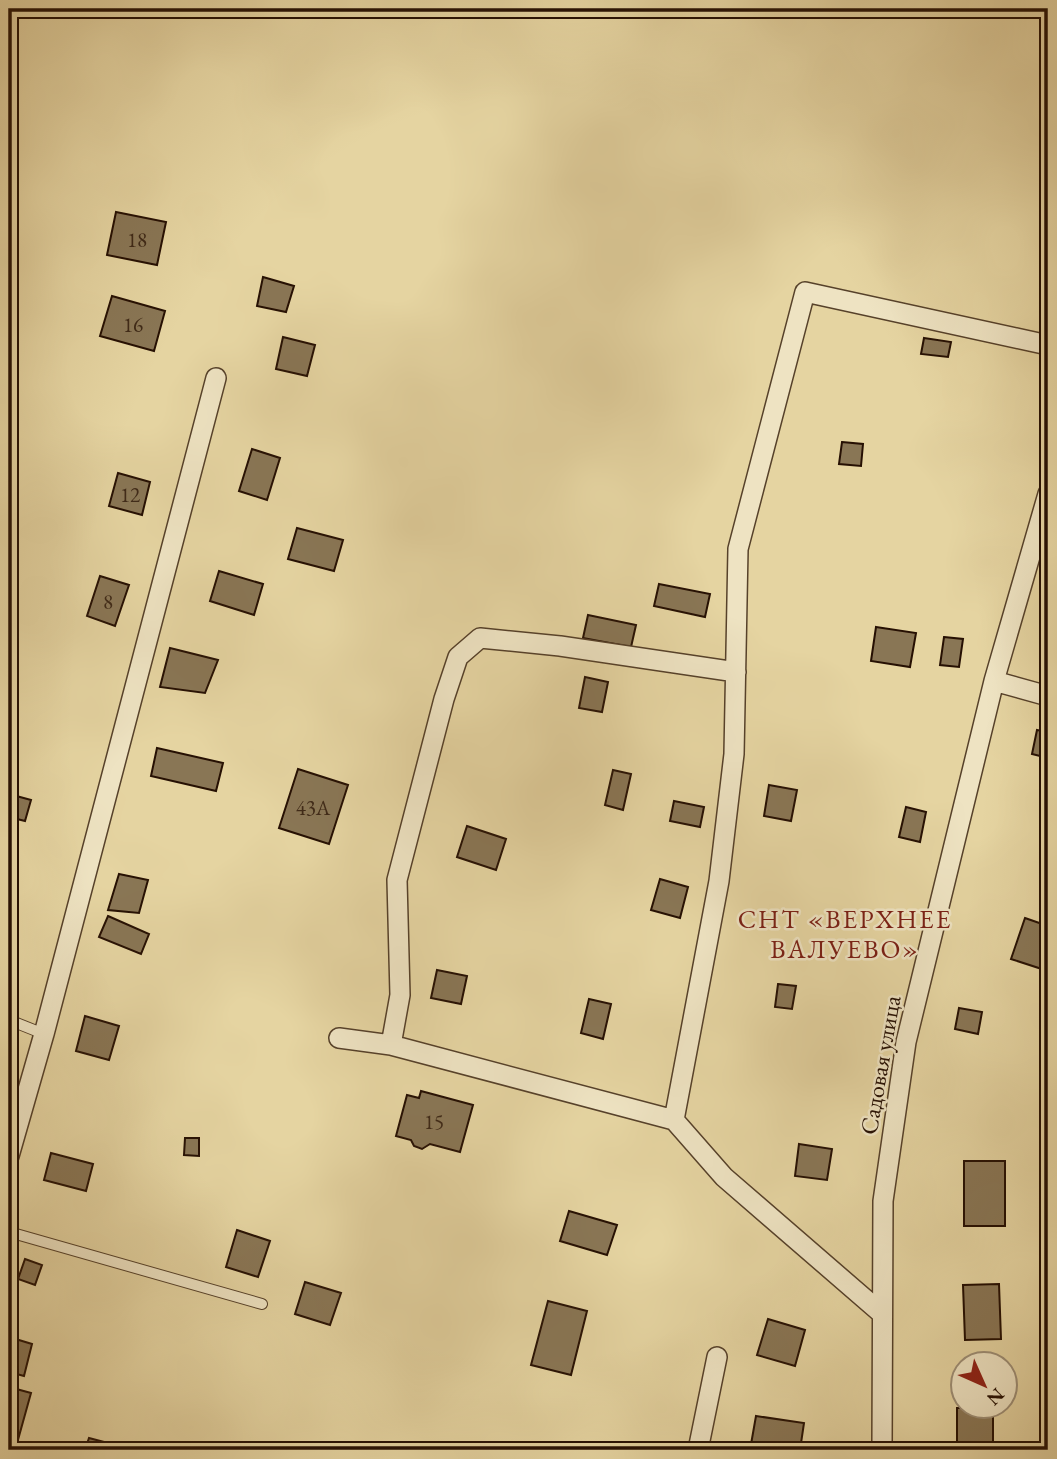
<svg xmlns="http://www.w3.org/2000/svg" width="1057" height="1459" font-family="'EB Garamond',serif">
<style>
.building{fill:#897655;stroke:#261003;stroke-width:2}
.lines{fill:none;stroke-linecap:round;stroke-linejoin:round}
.lane-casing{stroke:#56412a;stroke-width:12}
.street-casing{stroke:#56412a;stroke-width:22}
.lane{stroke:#eee3c2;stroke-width:10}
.street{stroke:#eee3c2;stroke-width:19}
.labels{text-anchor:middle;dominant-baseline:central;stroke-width:5;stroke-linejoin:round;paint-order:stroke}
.number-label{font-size:21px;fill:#3f2a18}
.street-label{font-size:24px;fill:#261003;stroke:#eee3c2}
.neighbourhood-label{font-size:26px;letter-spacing:2px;fill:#7a1f14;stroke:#eee3c2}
</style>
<rect width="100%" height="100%" fill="#e5d4a1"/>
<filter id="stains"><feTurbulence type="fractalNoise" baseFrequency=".00286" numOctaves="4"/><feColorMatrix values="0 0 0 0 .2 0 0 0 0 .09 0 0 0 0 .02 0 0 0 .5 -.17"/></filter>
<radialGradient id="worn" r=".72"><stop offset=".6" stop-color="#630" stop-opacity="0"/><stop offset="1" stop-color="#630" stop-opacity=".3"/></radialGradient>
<path class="building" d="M 116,212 L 166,222 L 157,265 L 107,255 Z
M 263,277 L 294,286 L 286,312 L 257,306 Z
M 112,296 L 165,311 L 154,351 L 100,336 Z
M 283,337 L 315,345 L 307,376 L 276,369 Z
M 924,338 L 951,342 L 948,357 L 921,354 Z
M 842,442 L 863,444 L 861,466 L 839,464 Z
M 252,449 L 280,458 L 267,500 L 239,491 Z
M 118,473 L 150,482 L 142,515 L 109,506 Z
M 297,528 L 343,540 L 334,571 L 288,559 Z
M 219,571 L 263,584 L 254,615 L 210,601 Z
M 100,576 L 129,585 L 115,626 L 87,616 Z
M 659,584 L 710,594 L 705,617 L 654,606 Z
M 588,615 L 636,625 L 631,647 L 583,638 Z
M 876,627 L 916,633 L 910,667 L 871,661 Z
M 944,637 L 963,639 L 959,667 L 940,665 Z
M 170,648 L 218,660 L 205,693 L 160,687 Z
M 585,677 L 608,682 L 602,712 L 579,708 Z
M 1037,730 L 1048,732 L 1048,758 L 1032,754 Z
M 157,748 L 223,763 L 216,791 L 151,776 Z
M 298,769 L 348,785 L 329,844 L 279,828 Z
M 613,770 L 631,774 L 623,810 L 605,805 Z
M 769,785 L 797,790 L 791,821 L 764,816 Z
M 9,794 L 31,800 L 25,821 L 9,817 Z
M 674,801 L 704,807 L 700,827 L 670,821 Z
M 906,807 L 926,812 L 920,842 L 899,837 Z
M 467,826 L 506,839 L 496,870 L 457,857 Z
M 119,874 L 148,880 L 139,913 L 108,910 Z
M 660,879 L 688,887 L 680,918 L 651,910 Z
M 108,916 L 149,934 L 141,954 L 99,937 Z
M 1025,918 L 1048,926 L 1048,971 L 1011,959 Z
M 437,970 L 467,976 L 461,1004 L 431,998 Z
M 778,984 L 796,986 L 792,1009 L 775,1007 Z
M 589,999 L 611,1004 L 603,1039 L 581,1033 Z
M 959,1008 L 982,1012 L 978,1034 L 955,1029 Z
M 85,1016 L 119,1026 L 109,1060 L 76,1051 Z
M 421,1091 L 473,1105 L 460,1152 L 430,1144 L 422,1149 L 414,1146 L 411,1140 L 396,1136 L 407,1095 L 419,1098 Z
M 185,1138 L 199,1138 L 199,1156 L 184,1155 Z
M 799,1144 L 832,1149 L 827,1180 L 795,1176 Z
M 51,1153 L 93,1164 L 86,1191 L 44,1180 Z
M 964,1161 L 1005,1161 L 1005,1226 L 964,1226 Z
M 569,1211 L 617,1225 L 607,1255 L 560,1241 Z
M 237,1230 L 270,1241 L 258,1277 L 226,1267 Z
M 25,1259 L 42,1265 L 35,1285 L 18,1279 Z
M 305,1282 L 341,1293 L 330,1325 L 295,1314 Z
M 999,1284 L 1001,1339 L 965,1340 L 963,1285 Z
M 548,1301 L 587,1311 L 571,1375 L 531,1365 Z
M 768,1319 L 805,1330 L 795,1366 L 757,1355 Z
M 9,1337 L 32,1344 L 24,1376 L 9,1372 Z
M 9,1387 L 31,1393 L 16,1447 L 9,1445 Z
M 957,1408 L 993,1408 L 993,1442 L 957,1442 Z
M 756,1416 L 804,1423 L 800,1450 L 750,1450 Z
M 89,1438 L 123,1447 L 122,1450 L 85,1450 Z"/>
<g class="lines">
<defs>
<path id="lane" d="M 9,1020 L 44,1034
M 9,1232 L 262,1304"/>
<path id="street" d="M 994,681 L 1048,696
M 339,1038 L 391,1045 L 674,1120 L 724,1177 L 880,1312
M 391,1045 L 400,995 L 397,880 L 444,699 L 458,657 L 480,638 L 560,646 L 736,672
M 674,1120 L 719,881 L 734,754 L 738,549 L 805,292 L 1048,345
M 9,1156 L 44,1034 L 216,378
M 698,1450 L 717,1357
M 882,1450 L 883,1201 L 906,1042 L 994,681 L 1048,494"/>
</defs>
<use href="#lane" class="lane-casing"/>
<use href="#street" class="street-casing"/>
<use href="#lane" class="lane"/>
<use href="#street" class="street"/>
</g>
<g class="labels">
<g class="number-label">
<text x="137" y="239">18</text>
<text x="133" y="324">16</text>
<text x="130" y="494">12</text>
<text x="108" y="601">8</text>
<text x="313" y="807">43А</text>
<text x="434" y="1121">15</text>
</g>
<g class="street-label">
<text transform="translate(880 1065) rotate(-80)">Садовая улица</text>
</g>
<g class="neighbourhood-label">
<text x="845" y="919">СНТ «ВЕРХНЕЕ<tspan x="845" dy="30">ВАЛУЕВО»</tspan></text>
</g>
</g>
<rect width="1057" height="1459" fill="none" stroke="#e5d4a1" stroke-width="35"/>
<rect x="10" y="10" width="1036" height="1438" fill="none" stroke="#261003" stroke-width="3.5"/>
<rect x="18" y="18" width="1022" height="1424" fill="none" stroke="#261003" stroke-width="2"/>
<g transform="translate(984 1385) rotate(135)"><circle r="33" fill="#eee3c2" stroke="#9e8f76" stroke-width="2"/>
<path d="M0-5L12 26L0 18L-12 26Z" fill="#8f2418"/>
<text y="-10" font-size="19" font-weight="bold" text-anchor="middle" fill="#261003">N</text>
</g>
<rect width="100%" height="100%" filter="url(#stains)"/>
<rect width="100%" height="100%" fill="url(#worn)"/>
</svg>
